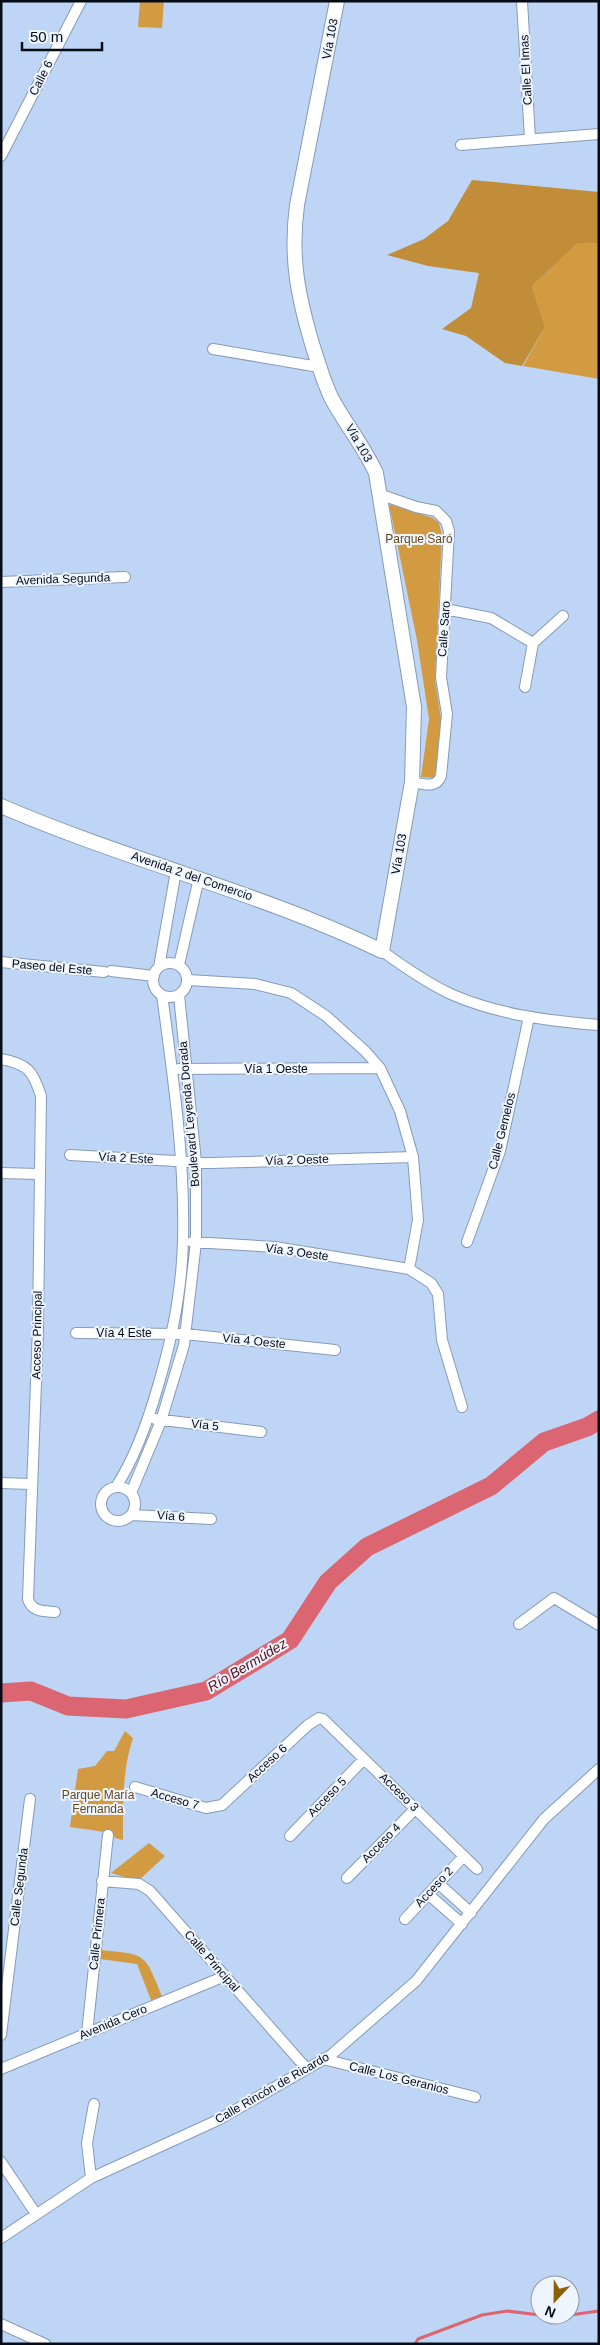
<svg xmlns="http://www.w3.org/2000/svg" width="600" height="2345" font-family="Arial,sans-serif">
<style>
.green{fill:#d39b41}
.forest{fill:#c18d39}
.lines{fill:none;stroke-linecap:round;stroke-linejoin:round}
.stream{stroke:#db6570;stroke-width:3}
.river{stroke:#db6570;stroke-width:19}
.street-casing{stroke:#859bb9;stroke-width:12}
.secondary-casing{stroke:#859bb9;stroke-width:16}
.street{stroke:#fff;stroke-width:10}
.secondary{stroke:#fff;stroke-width:14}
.labels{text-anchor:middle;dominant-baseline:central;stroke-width:4;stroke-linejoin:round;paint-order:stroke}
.street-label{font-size:12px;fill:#050c16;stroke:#eef5ff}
.park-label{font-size:12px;fill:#664a1e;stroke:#eef5ff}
.water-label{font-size:14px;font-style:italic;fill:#5a0f1c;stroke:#eef5ff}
</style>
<rect width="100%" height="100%" fill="#bed5f5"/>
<path class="green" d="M 140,1 L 164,1 L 162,28 L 138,27 Z
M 599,243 L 599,379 L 523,366 L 545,327 L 532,286 L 577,244 Z
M 389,504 L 433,518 L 439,523 L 442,535 L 435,680 L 442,725 L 435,778 L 421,777 L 429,719 L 417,640 Z
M 125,1731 L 133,1738 C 122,1771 123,1805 123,1840 L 115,1838 L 112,1833 L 70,1827 L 78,1769 L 95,1766 L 107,1751 L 114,1751 Z
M 149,1843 L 165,1856 L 138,1881 L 111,1873 Z
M 101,1950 C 147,1955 144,1952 162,1996 L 151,2000 L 137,1964 L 100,1959 Z"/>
<path class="forest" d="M 472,180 L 599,192 L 599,243 L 577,244 L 532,286 L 545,327 L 522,366 L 505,363 L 466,336 L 442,329 L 471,308 L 479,273 L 428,266 L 387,255 L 424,239 L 448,221 Z"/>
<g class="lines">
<path class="stream" d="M 570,2315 L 599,2311
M 415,2344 L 418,2339 L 482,2315 L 507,2311 L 540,2315"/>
<path class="river" d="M 1,1693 L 31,1691 L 68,1706 L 126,1709 L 206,1691 L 290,1640 L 328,1582 L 367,1547 L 491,1486 L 544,1442 L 587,1427 L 599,1420"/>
<defs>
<path id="street" d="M 522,1 L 530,139
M 461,145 L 599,134
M 1,156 L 81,1
M 213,349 L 319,367
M 379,494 L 416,507 L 436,511 L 446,521 L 449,531 L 441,677 L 447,714 L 441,776 C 436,789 423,784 412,782
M 1,582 L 125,577
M 445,609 L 491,618 L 533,643
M 533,643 L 563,616
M 525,687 L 533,643
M 382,951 C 404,967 428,984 453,995 C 500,1015 549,1021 599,1025
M 1,962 L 104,972
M153 980a17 17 0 1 1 34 0a17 17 0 1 1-34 0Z
M 179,965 L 199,878
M 159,967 L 176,871
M 111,971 L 154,976
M 188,980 L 255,984 L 291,993 L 326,1016 L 365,1051 L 380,1068 L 400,1111 L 413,1157 L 418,1220 L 409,1269
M 1,1059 C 28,1064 33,1071 41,1096 L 38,1328 L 28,1599 C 32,1612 43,1611 55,1612
M 179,1069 L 380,1068
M 70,1155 L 211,1163 L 413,1157
M 1,1173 L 39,1174
M 192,1242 L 275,1247 L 409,1269 L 431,1283 L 438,1294 L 442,1340 L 462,1407
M 467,1242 L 500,1151 L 529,1017
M 76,1333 L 185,1334 L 335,1350
M 155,1419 L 261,1432
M 1,1483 L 31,1484
M 116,1487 C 136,1456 148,1421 158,1386 C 172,1339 182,1290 183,1240 C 185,1158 173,1076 162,995
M101 1504a17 17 0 1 1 34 0a17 17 0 1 1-34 0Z
M 131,1493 L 161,1421 L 184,1345 L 196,1242 L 196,1162 L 179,995
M 131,1515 L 211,1519
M 519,1624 L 554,1598 L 599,1625
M 135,1787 L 206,1808 L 222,1805 L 308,1725 L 319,1718 L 323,1719 L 477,1869
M 290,1836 L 364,1759
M 347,1878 L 415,1809
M 102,1881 L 139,1884 L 150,1891 L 306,2068
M 438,1883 L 471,1913
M 428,1894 L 462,1924
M 405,1919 L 464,1856
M 87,2033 L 108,1835
M 1,2035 L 30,1799
M 323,2059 L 475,2097
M 1,2069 L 225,1976
M 1,2162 L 36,2214
M 91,2178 L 87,2143 L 94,2104
M 1,2238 L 91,2178 L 218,2120 L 331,2055 L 416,1981 L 544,1819 L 599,1769
M 1,2324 L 45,2344"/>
<path id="secondary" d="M 1,806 C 126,860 259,892 382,951 L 412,782 L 414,707 L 376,473 C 364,447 347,426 333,401 C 324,384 319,365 313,347 C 298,297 290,258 297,205 L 337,1"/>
</defs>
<use href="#street" class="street-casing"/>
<use href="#secondary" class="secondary-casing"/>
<use href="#street" class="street"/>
<use href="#secondary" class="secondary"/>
</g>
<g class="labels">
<g class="street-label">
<text transform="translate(330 39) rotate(-79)">Vía 103</text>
<text transform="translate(526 70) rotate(-93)">Calle El Imas</text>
<text transform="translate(41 78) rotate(-63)">Calle 6</text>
<text transform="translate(359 443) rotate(60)">Vía 103</text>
<text transform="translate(63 579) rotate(-2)">Avenida Segunda</text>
<text transform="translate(444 629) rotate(-86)">Calle Saro</text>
<text transform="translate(399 854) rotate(-80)">Vía 103</text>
<text transform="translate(192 876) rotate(19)">Avenida 2 del Comercio</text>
<text transform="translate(52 967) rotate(5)">Paseo del Este</text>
<text x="276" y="1069">Vía 1 Oeste</text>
<text transform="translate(189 1114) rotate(-95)">Boulevard Leyenda Dorada</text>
<text transform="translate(502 1131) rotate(-76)">Calle Gemelos</text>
<text transform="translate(126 1158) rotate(3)">Vía 2 Este</text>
<text transform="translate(297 1160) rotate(-2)">Vía 2 Oeste</text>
<text transform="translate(297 1252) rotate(8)">Vía 3 Oeste</text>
<text x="124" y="1333">Vía 4 Este</text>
<text transform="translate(37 1335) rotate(-89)">Acceso Principal</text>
<text transform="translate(254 1341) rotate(6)">Vía 4 Oeste</text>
<text transform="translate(205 1425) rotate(6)">Vía 5</text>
<text transform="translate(171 1516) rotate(4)">Vía 6</text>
<text transform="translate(267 1763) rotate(-43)">Acceso 6</text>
<text transform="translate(399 1792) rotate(44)">Acceso 3</text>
<text transform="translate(327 1797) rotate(-46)">Acceso 5</text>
<text transform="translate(175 1799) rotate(16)">Acceso 7</text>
<text transform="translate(381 1843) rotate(-46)">Acceso 4</text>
<text transform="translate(19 1887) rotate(-83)">Calle Segunda</text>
<text transform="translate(434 1887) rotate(-47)">Acceso 2</text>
<text transform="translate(97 1934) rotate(-84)">Calle Primera</text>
<text transform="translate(212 1961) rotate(49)">Calle Principal</text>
<text transform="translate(113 2022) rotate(-23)">Avenida Cero</text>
<text transform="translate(399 2078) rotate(14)">Calle Los Geranios</text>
<text transform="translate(272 2088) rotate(-30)">Calle Rincón de Ricardo</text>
</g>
<g class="park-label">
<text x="419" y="539">Parque Saró</text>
<text x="98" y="1795">Parque María<tspan x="98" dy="14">Fernanda</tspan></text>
</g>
<g class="water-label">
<text transform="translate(247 1665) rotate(-31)">Río Bermúdez</text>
</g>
</g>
<rect width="600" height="2345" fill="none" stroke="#050c16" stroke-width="5"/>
<g transform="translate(555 2300) rotate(202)"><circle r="24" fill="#eef5ff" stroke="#9198a2"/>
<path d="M0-4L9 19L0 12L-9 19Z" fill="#8c6005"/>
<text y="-8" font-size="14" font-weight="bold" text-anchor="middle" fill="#050c16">N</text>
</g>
<path d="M22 42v8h80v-8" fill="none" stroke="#050c16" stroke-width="2.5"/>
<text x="30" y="42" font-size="15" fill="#050c16" stroke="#eef5ff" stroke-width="4" paint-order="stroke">50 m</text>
</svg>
